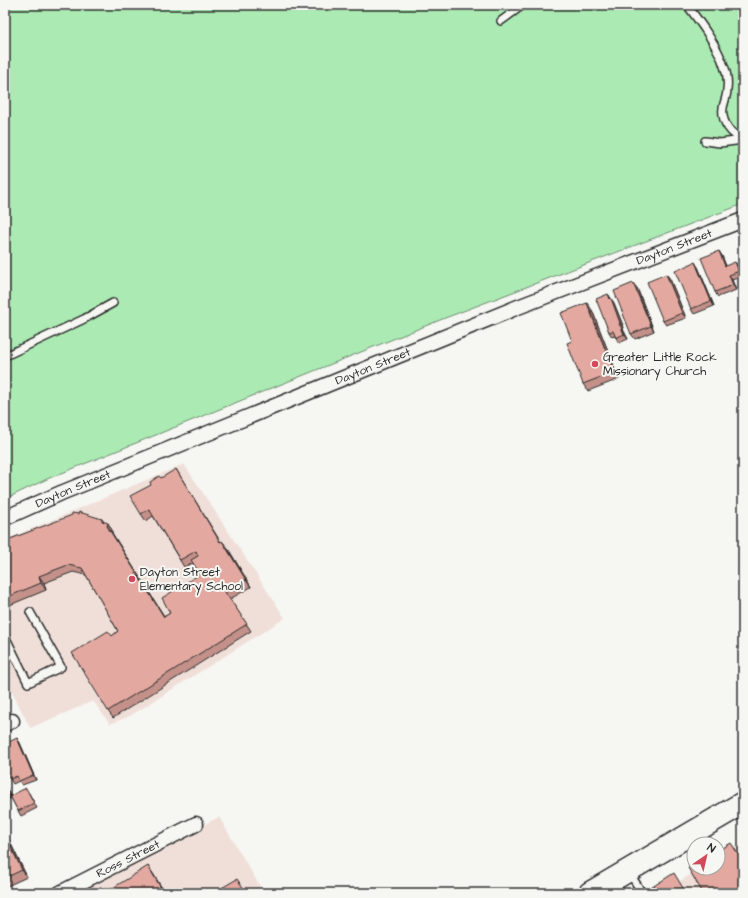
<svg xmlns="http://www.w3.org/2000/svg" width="748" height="898" font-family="'Architects Daughter',sans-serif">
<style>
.built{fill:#f0dfd9}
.green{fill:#abebb3;stroke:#6b8b6f}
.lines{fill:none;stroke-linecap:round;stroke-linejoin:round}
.lane-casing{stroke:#2b2b2b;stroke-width:10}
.street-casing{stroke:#2b2b2b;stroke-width:17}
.primary-casing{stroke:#2b2b2b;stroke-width:25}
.lane{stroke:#f6f6f2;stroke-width:7}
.street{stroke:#f6f6f2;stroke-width:14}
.primary{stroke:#f6f6f2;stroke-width:22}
.wall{fill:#c3918a;stroke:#2b2b2b}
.shaded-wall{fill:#9f7670;stroke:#2b2b2b}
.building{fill:#e3a9a0;stroke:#2b2b2b}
.poi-dot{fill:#d1495b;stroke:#f6f6f2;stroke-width:1.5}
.labels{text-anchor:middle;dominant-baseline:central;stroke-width:4;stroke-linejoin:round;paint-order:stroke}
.street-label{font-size:12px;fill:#2b2b2b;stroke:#f6f6f2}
.poi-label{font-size:12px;fill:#2b2b2b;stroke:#f6f6f2;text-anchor:start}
</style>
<rect width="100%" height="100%" fill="#f6f6f2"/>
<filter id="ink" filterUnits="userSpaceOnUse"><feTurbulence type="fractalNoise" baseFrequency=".025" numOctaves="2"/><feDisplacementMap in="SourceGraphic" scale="8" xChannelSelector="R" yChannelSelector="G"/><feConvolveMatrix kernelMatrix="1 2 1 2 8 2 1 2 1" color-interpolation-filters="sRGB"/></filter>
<g filter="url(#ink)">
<path class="built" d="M 184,464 L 285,618 L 130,716 L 110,724 L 93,701 L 30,728 L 5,677 L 5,540 Z
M 219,817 L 264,893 L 69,893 Z
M 743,843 L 743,893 L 661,893 L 701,868 L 718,868 L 718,858 Z"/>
<path class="green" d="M 5,5 L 743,5 L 743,204 L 445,318 L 47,479 L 5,499 Z"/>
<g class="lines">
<defs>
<path id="lane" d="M 687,5 C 699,21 718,46 724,66 C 727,73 728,82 727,90 C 727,96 724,102 723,108 C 721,122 731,135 743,139
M 501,21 L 523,5
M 705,141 L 720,143 L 743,140
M 5,356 L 84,319 L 113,303
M 5,636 L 28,683 L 61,667 L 30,612
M 629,872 L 642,893"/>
<g id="street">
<path id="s1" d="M 5,518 L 61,493 L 518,307 L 743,220"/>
<path d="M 5,724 L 12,721"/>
<path id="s2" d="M 60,893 L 196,824"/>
</g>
<path id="primary" d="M 590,893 L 743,803"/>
</defs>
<use href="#lane" class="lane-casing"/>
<use href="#street" class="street-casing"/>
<use href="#primary" class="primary-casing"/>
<use href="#lane" class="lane"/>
<use href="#street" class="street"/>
<use href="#primary" class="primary"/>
</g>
<path class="wall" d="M 719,251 L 722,256 L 726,266 L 739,267 L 743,276 L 732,280 L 736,290 L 718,297 L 715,292 Z
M 698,267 L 714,306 L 694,314 L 691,309 Z
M 666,274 L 670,279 L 686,318 L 666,325 L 663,321 Z
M 637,288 L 654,331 L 635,339 L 631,334 Z
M 608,294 L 614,303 L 624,328 L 623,329 L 624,332 L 628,339 L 619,343 L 615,336 L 612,337 L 609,332 Z
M 592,310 L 619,379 L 588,391 L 583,384 Z
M 180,476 L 220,542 L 227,547 L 251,587 L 230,599 L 251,631 L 113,718 L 108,711 L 112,636 L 118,631 L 86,575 L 73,572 L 44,583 L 46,590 L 5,607 L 5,541 L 78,514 L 102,519 L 104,522 L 112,530 L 112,533 L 164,617 L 170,613 L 200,574 L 193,563 L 184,567 L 153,516 L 146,521 L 141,514 L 151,485 L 161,478 Z
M 17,738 L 20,743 L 36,780 L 22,785 L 19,781 L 13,784 L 10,779 Z
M 5,784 L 10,796 L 29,793 L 37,808 L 21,816 L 18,811 L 11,798 L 5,801 Z
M 5,834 L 8,838 L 27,877 L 5,887 Z"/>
<path class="shaded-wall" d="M 719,251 L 722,256 L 728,271 L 725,266 Z
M 695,262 L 698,267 L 714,306 L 711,301 Z
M 735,262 L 739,267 L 743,276 L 739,271 Z
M 666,274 L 670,279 L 686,318 L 682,313 Z
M 729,275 L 732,280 L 736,290 L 733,285 Z
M 633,283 L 637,288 L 654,331 L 651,326 Z
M 608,294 L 614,303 L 624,328 L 620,323 Z
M 587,303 L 592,310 L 619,379 L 614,372 Z
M 619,324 L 623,329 L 628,339 L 624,334 Z
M 176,469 L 180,476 L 225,549 L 220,542 Z
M 108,523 L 112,530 L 112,533 L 169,624 L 107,526 Z
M 222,541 L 227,547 L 251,587 L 246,580 Z
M 39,576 L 44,583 L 46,590 L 41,583 Z
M 17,738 L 20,743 L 36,780 L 33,775 Z
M 5,784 L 11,798 L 5,788 Z
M 5,834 L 8,838 L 27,877 L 22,870 L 5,835 Z
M 148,866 L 154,875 L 165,893 L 164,893 Z"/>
<path class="building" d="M 743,242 L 743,250 L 741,243 Z
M 719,251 L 725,266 L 735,262 L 739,271 L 729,275 L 733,285 L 715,292 L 701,258 Z
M 695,262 L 711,301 L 691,309 L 675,271 Z
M 666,274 L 682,313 L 663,321 L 647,282 Z
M 633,283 L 651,326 L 631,334 L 614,291 Z
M 608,294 L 610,299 L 611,298 L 620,323 L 619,324 L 621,327 L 624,334 L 616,338 L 613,331 L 609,332 L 596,299 Z
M 587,303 L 614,372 L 583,384 L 567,343 L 572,341 L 561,313 Z
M 176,469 L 220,542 L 222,541 L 246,580 L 225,592 L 247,624 L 108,711 L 72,653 L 108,631 L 112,636 L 118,631 L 82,568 L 68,565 L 39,576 L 41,583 L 5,598 L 5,541 L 72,515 L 72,513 L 78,514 L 79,512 L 102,519 L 102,521 L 108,523 L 107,526 L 164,617 L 170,613 L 162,598 L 200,574 L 191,560 L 198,556 L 196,551 L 180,560 L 149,509 L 141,514 L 130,496 L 151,485 L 150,482 L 159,476 L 161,478 Z
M 17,738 L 33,775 L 19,781 L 17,776 L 10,779 L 5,769 L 5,744 Z
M 26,788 L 34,803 L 18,811 L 10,796 Z
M 5,835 L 22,870 L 5,878 Z
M 731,843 L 743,862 L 743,893 L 703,893 L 688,868 L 694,865 L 694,868 L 718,868 L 718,851 Z
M 148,866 L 164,893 L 110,893 L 108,891 Z
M 674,873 L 686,893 L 651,893 L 649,889 Z
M 237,879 L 247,893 L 213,893 Z"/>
</g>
<g class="poi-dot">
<circle cx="595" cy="364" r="4"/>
<circle cx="132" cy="579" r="4"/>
</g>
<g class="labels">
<g class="street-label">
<text stroke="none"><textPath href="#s1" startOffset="722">Dayton Street</textPath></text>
<text stroke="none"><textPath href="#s1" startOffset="398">Dayton Street</textPath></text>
<text stroke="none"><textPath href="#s1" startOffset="74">Dayton Street</textPath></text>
<text stroke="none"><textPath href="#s2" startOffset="76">Ross Street</textPath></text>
</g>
<g class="poi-label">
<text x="603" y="357">Greater Little Rock<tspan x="603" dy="14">Missionary Church</tspan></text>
<text x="140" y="572">Dayton Street<tspan x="140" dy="14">Elementary School</tspan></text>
</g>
</g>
<rect width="748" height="898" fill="none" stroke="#f6f6f2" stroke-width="20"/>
<rect x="10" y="10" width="728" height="878" fill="none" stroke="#2b2b2b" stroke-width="1.5" filter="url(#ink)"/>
<g transform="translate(706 856) rotate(34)"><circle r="19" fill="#f6f6f2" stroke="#a5a5a2"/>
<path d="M0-3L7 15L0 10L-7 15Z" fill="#d1495b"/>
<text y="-6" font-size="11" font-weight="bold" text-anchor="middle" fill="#2b2b2b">N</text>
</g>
</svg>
